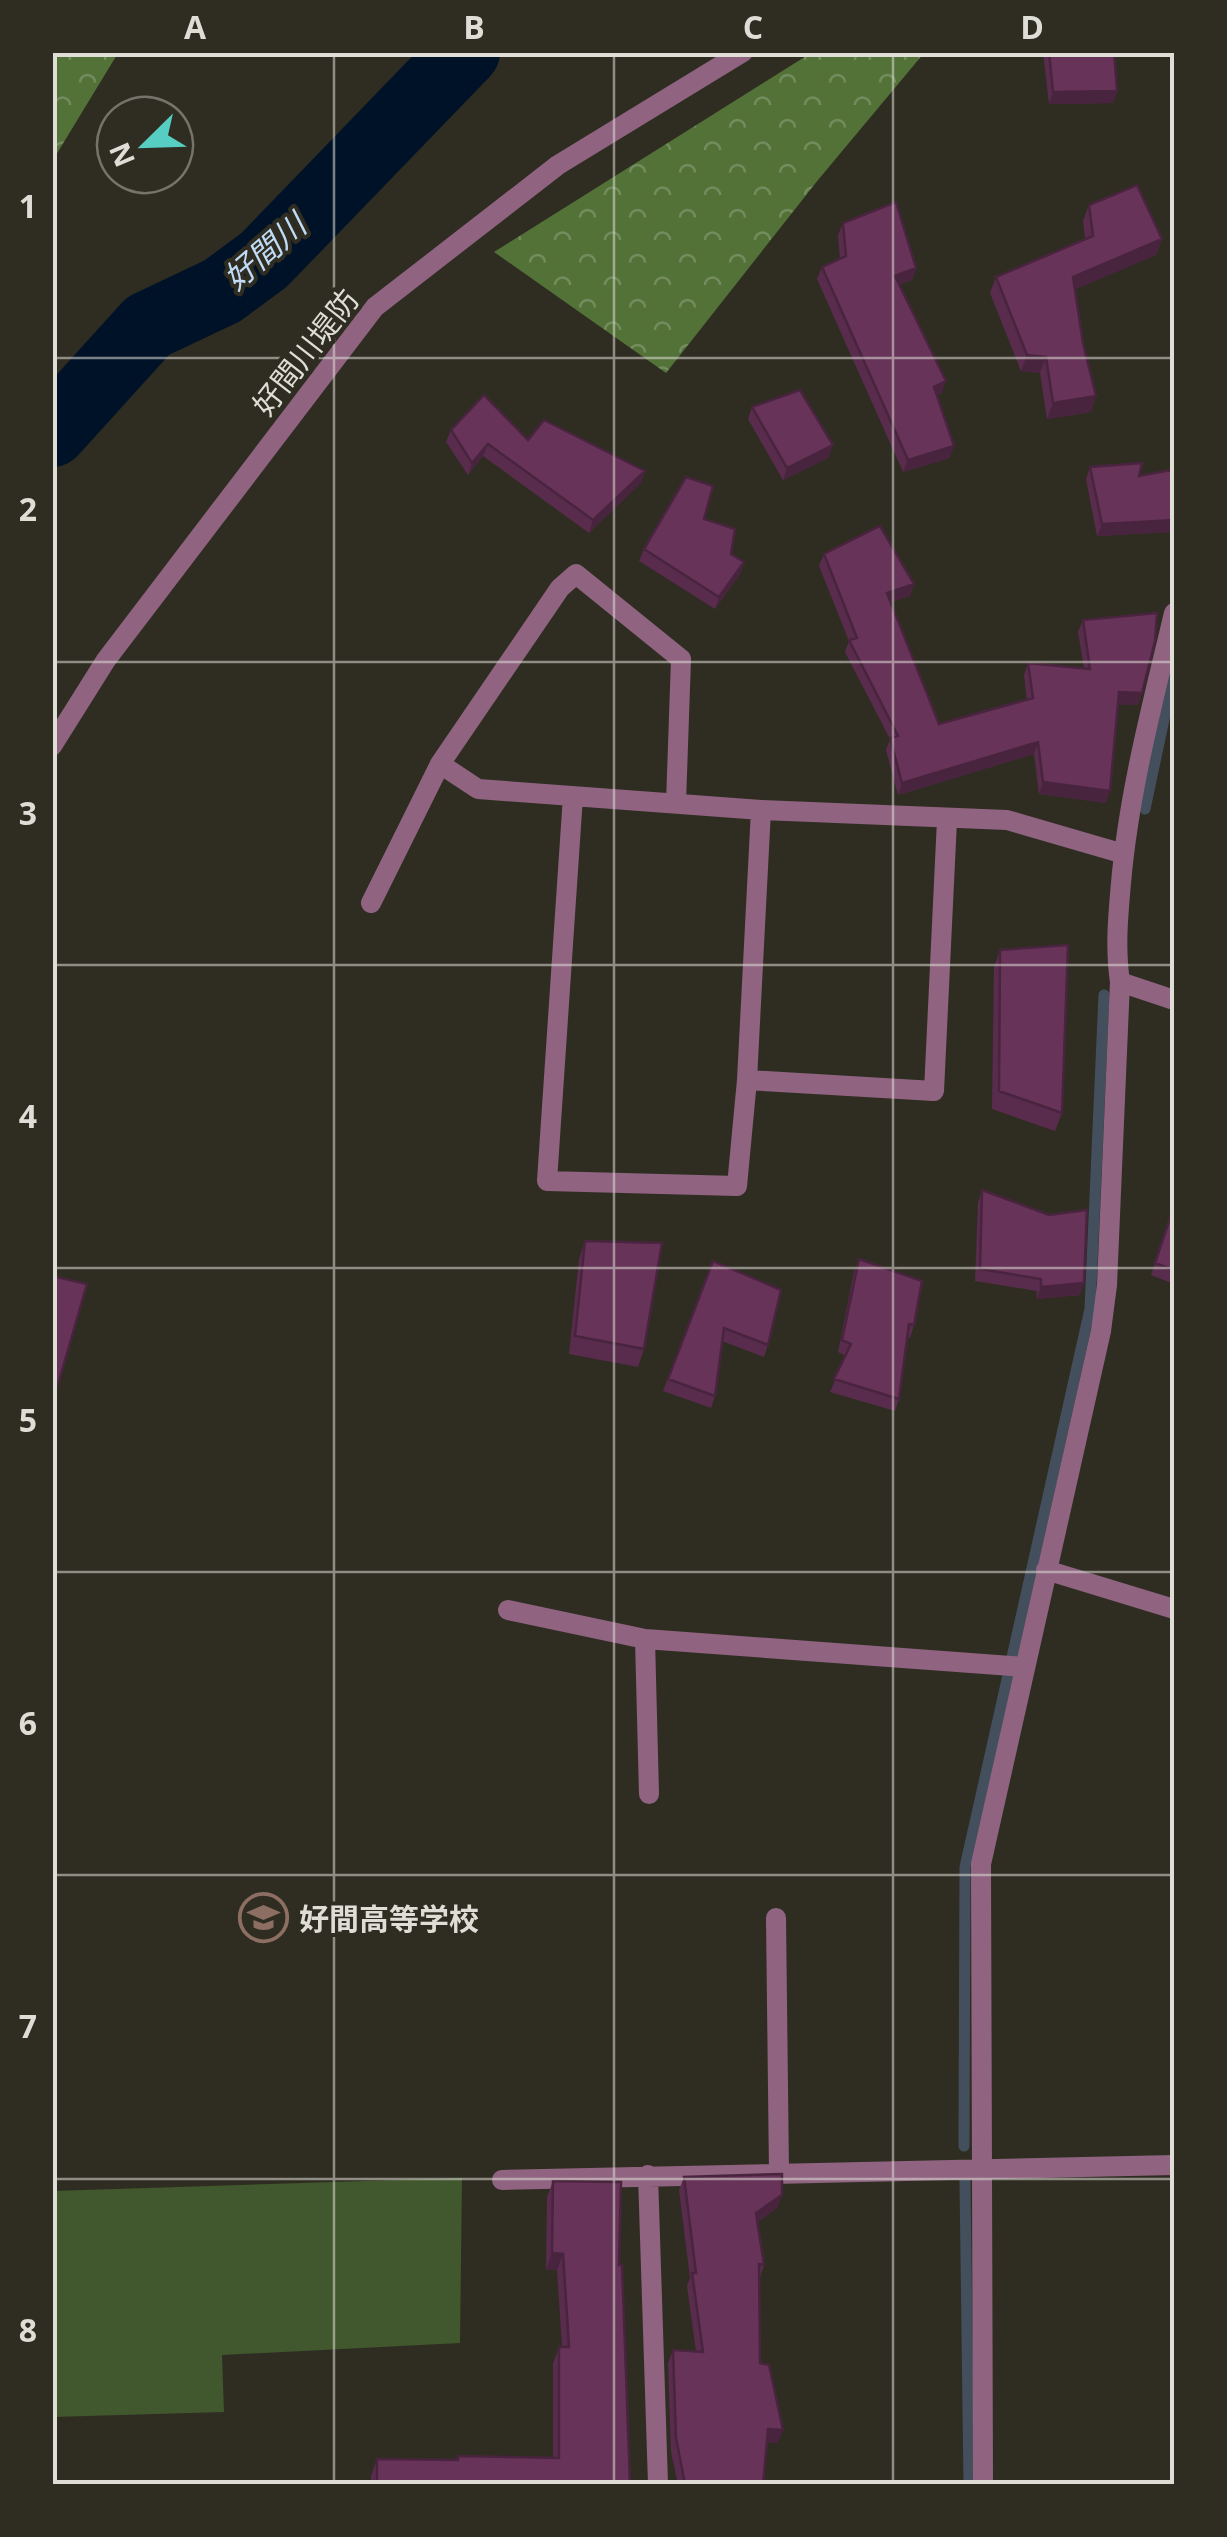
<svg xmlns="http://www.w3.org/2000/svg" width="1227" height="2537" font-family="'Open Sans','Noto Sans JP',sans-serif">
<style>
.forest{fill:url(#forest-crowns)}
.park{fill:#41572e}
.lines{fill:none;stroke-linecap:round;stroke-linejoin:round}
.stream{stroke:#434f5c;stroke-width:11}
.river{stroke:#001228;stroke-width:70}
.minor{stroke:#906481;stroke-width:20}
.wall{fill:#592c4d}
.shaded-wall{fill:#49243e}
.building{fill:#683359;stroke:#49243e;stroke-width:2.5}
.grid{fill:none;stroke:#deddd6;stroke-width:2.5;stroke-opacity:0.55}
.labels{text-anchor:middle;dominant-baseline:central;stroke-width:8;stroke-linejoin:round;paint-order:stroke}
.street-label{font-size:30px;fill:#deddd6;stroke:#2f2d22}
.poi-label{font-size:30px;font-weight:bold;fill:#deddd6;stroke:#2f2d22;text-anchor:start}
.water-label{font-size:32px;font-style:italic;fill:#bfdbf6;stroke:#2f2d22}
.neatline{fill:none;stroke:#deddd6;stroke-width:4}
.grid-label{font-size:32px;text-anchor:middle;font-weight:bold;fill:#deddd6}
</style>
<defs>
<pattern id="forest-crowns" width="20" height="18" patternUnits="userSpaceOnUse" patternTransform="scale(2.5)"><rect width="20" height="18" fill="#537238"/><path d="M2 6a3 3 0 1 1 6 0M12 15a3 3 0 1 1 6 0" fill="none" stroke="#738c5d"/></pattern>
</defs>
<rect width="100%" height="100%" fill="#2f2d22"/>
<path class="forest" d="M 53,52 L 118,53 L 53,160 L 52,53 Z
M 811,53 L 924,53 L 818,180 L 666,373 L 494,252 Z"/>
<path class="park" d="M 462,2178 L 460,2343 L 222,2355 L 224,2412 L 53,2417 L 53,2191 Z"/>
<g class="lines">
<path class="stream" d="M 1145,809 L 1174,672
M 964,2146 L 965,1867 L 1090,1309 L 1104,995
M 965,2181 L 969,2484"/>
<path class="river" d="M 52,432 L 148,326 L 222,291 L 264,260 L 465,52"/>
<path class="minor" d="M 52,746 L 106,660 L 375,307 L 558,165 L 743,52
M 440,764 L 478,789 L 761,810 L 1007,820 L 1124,854
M 573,796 L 547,1181 L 737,1186 L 747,1080 L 761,810
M 371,903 L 440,764 L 560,588 L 576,574 L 681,659 L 676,803
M 1120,982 L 1174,1000
M 747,1080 L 934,1091 L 947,820
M 1046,1570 L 1174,1609
M 508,1610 L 645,1639 L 1024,1667
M 645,1639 L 649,1794
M 776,1918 L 779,2173
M 648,2175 L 658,2484
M 502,2180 L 1174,2165
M 983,2484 L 981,1864 L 1101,1331 L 1107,1285 L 1120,982 C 1115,948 1118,917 1121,883 C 1129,791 1153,702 1174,613"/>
</g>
<path class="wall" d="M 1043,52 L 1114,52 L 1117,91 L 1113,103 L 1049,104 Z
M 1089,205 L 1162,239 L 1156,255 L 1075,289 L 1083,343 L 1096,396 L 1091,412 L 1047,419 L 1040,373 L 1021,371 L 990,293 L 996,277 L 1085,239 L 1083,221 Z
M 843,223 L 916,268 L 912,280 L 899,285 L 942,393 L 937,395 L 950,458 L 903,472 L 817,279 L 822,267 L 840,259 L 838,235 Z
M 752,407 L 833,445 L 828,458 L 783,480 L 748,419 Z
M 451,430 L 528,440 L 641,483 L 589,533 L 483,456 L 468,475 L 446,442 Z
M 1090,467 L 1139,476 L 1170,532 L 1097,536 L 1086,479 Z
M 704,519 L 731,554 L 744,562 L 740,574 L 715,609 L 639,561 L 644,549 Z
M 824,554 L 914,584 L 910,596 L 891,602 L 939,724 L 1027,700 L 1024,675 L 1028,663 L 1084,668 L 1078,632 L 1083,620 L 1142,693 L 1138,705 L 1118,704 L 1106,803 L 1039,794 L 1034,754 L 898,795 L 886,750 L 890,739 L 845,652 L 849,641 L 819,566 Z
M 1000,950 L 1062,1113 L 1055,1131 L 992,1109 L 994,967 Z
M 982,1190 L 1080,1295 L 1036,1299 L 1037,1291 L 975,1281 L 978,1203 Z
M 1174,1206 L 1174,1284 L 1151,1275 Z
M 585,1241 L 644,1349 L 638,1367 L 569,1354 L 579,1259 Z
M 859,1259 L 914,1325 L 910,1338 L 908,1337 L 899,1399 L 895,1411 L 830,1392 L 846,1356 L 838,1352 L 854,1272 Z
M 713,1261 L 768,1345 L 764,1357 L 722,1341 L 715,1396 L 711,1408 L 663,1391 Z
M 684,2177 L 782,2195 L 777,2208 L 758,2222 L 764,2265 L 760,2278 L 760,2363 L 778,2443 L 767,2442 L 763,2484 L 678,2484 L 671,2452 L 668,2363 L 673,2350 L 696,2351 L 687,2286 L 690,2278 L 679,2190 Z
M 553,2181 L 619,2265 L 630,2484 L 371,2484 L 371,2476 L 377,2459 L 456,2460 L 458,2456 L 553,2458 L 553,2364 L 559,2347 L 562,2347 L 557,2270 L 546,2270 L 547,2197 Z"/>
<path class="shaded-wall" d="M 1117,91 L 1113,103 L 1049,104 L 1053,92 Z
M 1162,239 L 1156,255 L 1067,293 L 1073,277 Z
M 916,268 L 912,280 L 890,288 L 895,276 Z
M 1027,355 L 1046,357 L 1040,373 L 1021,371 Z
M 946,381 L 942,393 L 929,399 L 934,387 Z
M 1096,396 L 1091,412 L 1047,419 L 1053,403 Z
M 488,444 L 483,456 L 468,475 L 472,463 Z
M 833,445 L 828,458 L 783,480 L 787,468 Z
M 954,446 L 950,458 L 903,472 L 908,460 Z
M 645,471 L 641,483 L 589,533 L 593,520 Z
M 1174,520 L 1170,532 L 1097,536 L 1102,524 Z
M 744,562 L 740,574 L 715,609 L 719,597 Z
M 914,584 L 910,596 L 883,605 L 887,593 Z
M 1119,692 L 1142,693 L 1138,705 L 1115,704 Z
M 1038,742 L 1034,754 L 898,795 L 902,783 Z
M 1043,782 L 1110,791 L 1106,803 L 1039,794 Z
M 1084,1283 L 1080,1295 L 1036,1299 L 1041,1287 Z
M 782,2195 L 777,2208 L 752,2226 L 756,2213 Z
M 552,2253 L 563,2254 L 557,2270 L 546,2270 Z
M 768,2429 L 783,2430 L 778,2443 L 763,2442 Z"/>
<path class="building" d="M 1049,52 L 1114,52 L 1117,91 L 1053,92 Z
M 1137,185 L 1162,239 L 1073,277 L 1083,343 L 1096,396 L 1053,403 L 1046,357 L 1027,355 L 996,277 L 1093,236 L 1089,205 Z
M 896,202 L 916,268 L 895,276 L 946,381 L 934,387 L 954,446 L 908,460 L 822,267 L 846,256 L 843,223 Z
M 800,390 L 833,445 L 787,468 L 752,407 Z
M 484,395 L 528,440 L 544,420 L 645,471 L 593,520 L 488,444 L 472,463 L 451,430 Z
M 1142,463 L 1139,476 L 1171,470 L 1174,520 L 1102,524 L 1090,467 Z
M 686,477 L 713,486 L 704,519 L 735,529 L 731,554 L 744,562 L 719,597 L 644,549 Z
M 880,526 L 914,584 L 887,593 L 939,724 L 1033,698 L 1028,663 L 1090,669 L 1083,620 L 1157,613 L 1155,641 L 1142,693 L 1119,692 L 1110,791 L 1043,782 L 1038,742 L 902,783 L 890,738 L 898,736 L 849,640 L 857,638 L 824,554 Z
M 1068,945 L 1062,1113 L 999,1091 L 1000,950 Z
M 982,1190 L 1049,1215 L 1087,1210 L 1084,1283 L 1041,1287 L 1041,1279 L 980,1269 Z
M 1174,1206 L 1174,1270 L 1155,1263 Z
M 585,1241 L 662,1243 L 644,1349 L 575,1336 Z
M 859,1259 L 922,1281 L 914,1325 L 909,1324 L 899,1399 L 834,1379 L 851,1344 L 842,1340 Z
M 713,1261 L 781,1290 L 768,1345 L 724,1328 L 715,1396 L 668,1379 Z
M 52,1276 L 87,1284 L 57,1388 L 52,1394 Z
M 782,2174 L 782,2195 L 756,2213 L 764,2265 L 759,2264 L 760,2363 L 769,2365 L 783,2430 L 768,2429 L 763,2484 L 685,2484 L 676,2438 L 673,2350 L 703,2352 L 692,2273 L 696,2273 L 684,2177 Z
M 553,2181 L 621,2182 L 619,2265 L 622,2265 L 630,2484 L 377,2484 L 377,2459 L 458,2460 L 458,2456 L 559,2458 L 559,2347 L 569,2347 L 563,2254 L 552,2253 Z"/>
<path class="grid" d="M 334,52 L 334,2484M 614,52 L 614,2484M 893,52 L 893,2484M 52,358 L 1174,358M 52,662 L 1174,662M 52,965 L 1174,965M 52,1268 L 1174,1268M 52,1572 L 1174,1572M 52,1875 L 1174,1875M 52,2179 L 1174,2179"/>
<defs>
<symbol id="school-ring" viewBox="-11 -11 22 22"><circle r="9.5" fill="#2f2d22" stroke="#8d6e63" stroke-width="1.5"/><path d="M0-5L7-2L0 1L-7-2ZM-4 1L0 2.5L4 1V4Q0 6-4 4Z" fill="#8d6e63"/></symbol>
</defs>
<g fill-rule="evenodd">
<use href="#school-ring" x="236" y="1890" width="55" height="55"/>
</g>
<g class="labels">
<g class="street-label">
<text transform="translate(305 352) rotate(-52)">好間川堤防</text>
</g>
<g class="poi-label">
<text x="299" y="1918">好間高等学校</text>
</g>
<g class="water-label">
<text transform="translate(264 251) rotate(-41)">好間川</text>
</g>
</g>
<rect width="1227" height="2537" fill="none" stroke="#2f2d22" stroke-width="110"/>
<g transform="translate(145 145) rotate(247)"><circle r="48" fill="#2f2d22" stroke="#75736a" stroke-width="2.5"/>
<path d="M0-8L18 38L0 25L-18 38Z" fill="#56cec2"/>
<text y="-15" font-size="28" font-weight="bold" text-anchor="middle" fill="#deddd6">N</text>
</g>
<rect x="55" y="55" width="1117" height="2427" class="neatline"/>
<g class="grid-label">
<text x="195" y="39">A</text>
<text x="474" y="39">B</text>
<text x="753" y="39">C</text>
<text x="1032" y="39">D</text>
<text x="28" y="218">1</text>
<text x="28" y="521">2</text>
<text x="28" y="825">3</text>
<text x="28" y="1128">4</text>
<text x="28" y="1432">5</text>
<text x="28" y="1735">6</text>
<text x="28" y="2038">7</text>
<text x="28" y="2342">8</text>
</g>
</svg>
